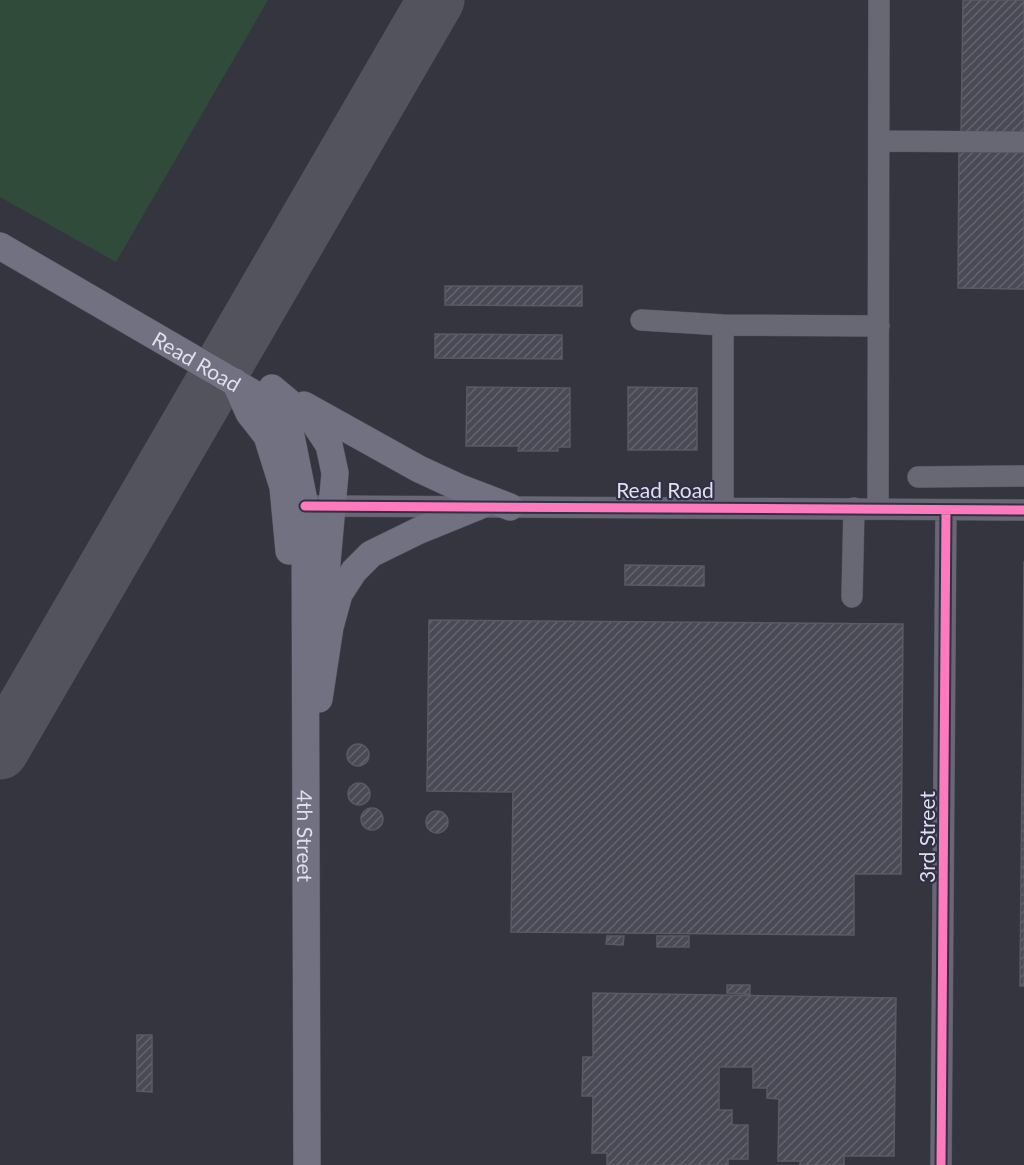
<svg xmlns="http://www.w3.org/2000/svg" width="1024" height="1165" font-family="Lato,sans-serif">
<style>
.green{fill:#314b3a}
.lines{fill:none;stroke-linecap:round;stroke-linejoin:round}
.taxiway{stroke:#53535e;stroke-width:57}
.building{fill:url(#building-hatch);stroke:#5a5a64;stroke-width:1.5}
.minor-casing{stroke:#51515b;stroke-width:22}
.major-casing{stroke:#51515b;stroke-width:28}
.minor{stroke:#686875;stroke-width:21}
.major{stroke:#727181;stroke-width:27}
.cycleway-casing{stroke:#313045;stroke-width:13}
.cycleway{stroke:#fd7abc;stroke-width:9}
.labels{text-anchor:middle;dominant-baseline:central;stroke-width:4.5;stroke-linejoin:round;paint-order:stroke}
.street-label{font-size:21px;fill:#dfdfed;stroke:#313045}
</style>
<defs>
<pattern id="building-hatch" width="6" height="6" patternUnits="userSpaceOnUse" patternTransform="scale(1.5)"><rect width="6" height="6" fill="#4a4a56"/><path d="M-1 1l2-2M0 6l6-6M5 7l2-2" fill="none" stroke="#64646f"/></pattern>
</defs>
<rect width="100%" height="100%" fill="#353540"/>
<path class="green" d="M 0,0 L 268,0 L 116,262 L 0,197 Z"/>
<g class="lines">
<path class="taxiway" d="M 0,751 L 436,0"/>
</g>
<path class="building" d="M 963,0 L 1024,0 L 1024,132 L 961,132 Z
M 959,150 L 1024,151 L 1024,289 L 958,288 Z
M 445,286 L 582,286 L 582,306 L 445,305 Z
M 435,334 L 562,335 L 562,359 L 435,358 Z
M 467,387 L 570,388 L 570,447 L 558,447 L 558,451 L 518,451 L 519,446 L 466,446 Z
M 628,387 L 697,388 L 697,450 L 628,450 Z
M 1024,561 L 1024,986 L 1020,986 Z
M 625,565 L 704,566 L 704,586 L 625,585 Z
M 429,620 L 903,624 L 901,874 L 854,874 L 854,935 L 511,932 L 513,792 L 427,791 Z
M347 755a11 11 0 1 1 22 0a11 11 0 1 1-22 0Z
M348 794a11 11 0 1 1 22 0a11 11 0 1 1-22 0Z
M361 819a11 11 0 1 1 22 0a11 11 0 1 1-22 0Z
M426 822a11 11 0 1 1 22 0a11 11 0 1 1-22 0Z
M 607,936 L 624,936 L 623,945 L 606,944 Z
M 657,936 L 689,936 L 689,947 L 657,947 Z
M 727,985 L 750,985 L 750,994 L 727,993 Z
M 593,993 L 896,998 L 894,1156 L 844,1156 L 844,1165 L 800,1165 L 800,1161 L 778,1161 L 779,1099 L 767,1098 L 767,1088 L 753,1088 L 753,1067 L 719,1067 L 719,1110 L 732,1110 L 732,1125 L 748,1125 L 748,1159 L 728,1159 L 728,1165 L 607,1165 L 607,1153 L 592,1153 L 593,1096 L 582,1096 L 583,1057 L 593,1057 Z
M 137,1035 L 152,1035 L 152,1092 L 137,1091 Z"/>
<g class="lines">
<defs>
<path id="minor" d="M 879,141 L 1024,142
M 641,320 L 723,325 L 879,326
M 918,477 L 1024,476
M 317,506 L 1024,510
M 723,508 L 723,325
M 878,508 L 879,0
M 852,597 L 854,508
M 941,1165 L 946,510"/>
<g id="major">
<path id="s1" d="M 0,246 L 263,399 L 291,436 L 305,506 L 307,1165"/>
<path d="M 235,382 L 249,413 L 267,436 L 283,487 L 289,551"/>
<path d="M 272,388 L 315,424 L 329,445 L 335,473 L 321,629"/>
<path d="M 304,405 L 419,469 L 458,487 L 510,507"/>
<path d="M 319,699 L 330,627 L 339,594 L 354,571 L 371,554 L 420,530 L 479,506"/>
</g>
</defs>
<use href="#minor" class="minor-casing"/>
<use href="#major" class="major-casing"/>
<use href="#minor" class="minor"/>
<use href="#major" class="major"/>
<defs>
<path id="cycleway" d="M 305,506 L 1024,510
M 941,1165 L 946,510"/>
</defs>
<use href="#cycleway" class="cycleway-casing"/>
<use href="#cycleway" class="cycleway"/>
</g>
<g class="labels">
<g class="street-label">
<text stroke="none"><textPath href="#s1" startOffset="228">Read Road</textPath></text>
<text x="665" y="489">Read Road</text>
<text stroke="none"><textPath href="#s1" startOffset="752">4th Street</textPath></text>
<text transform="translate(926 837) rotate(-90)">3rd Street</text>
</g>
</g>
</svg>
